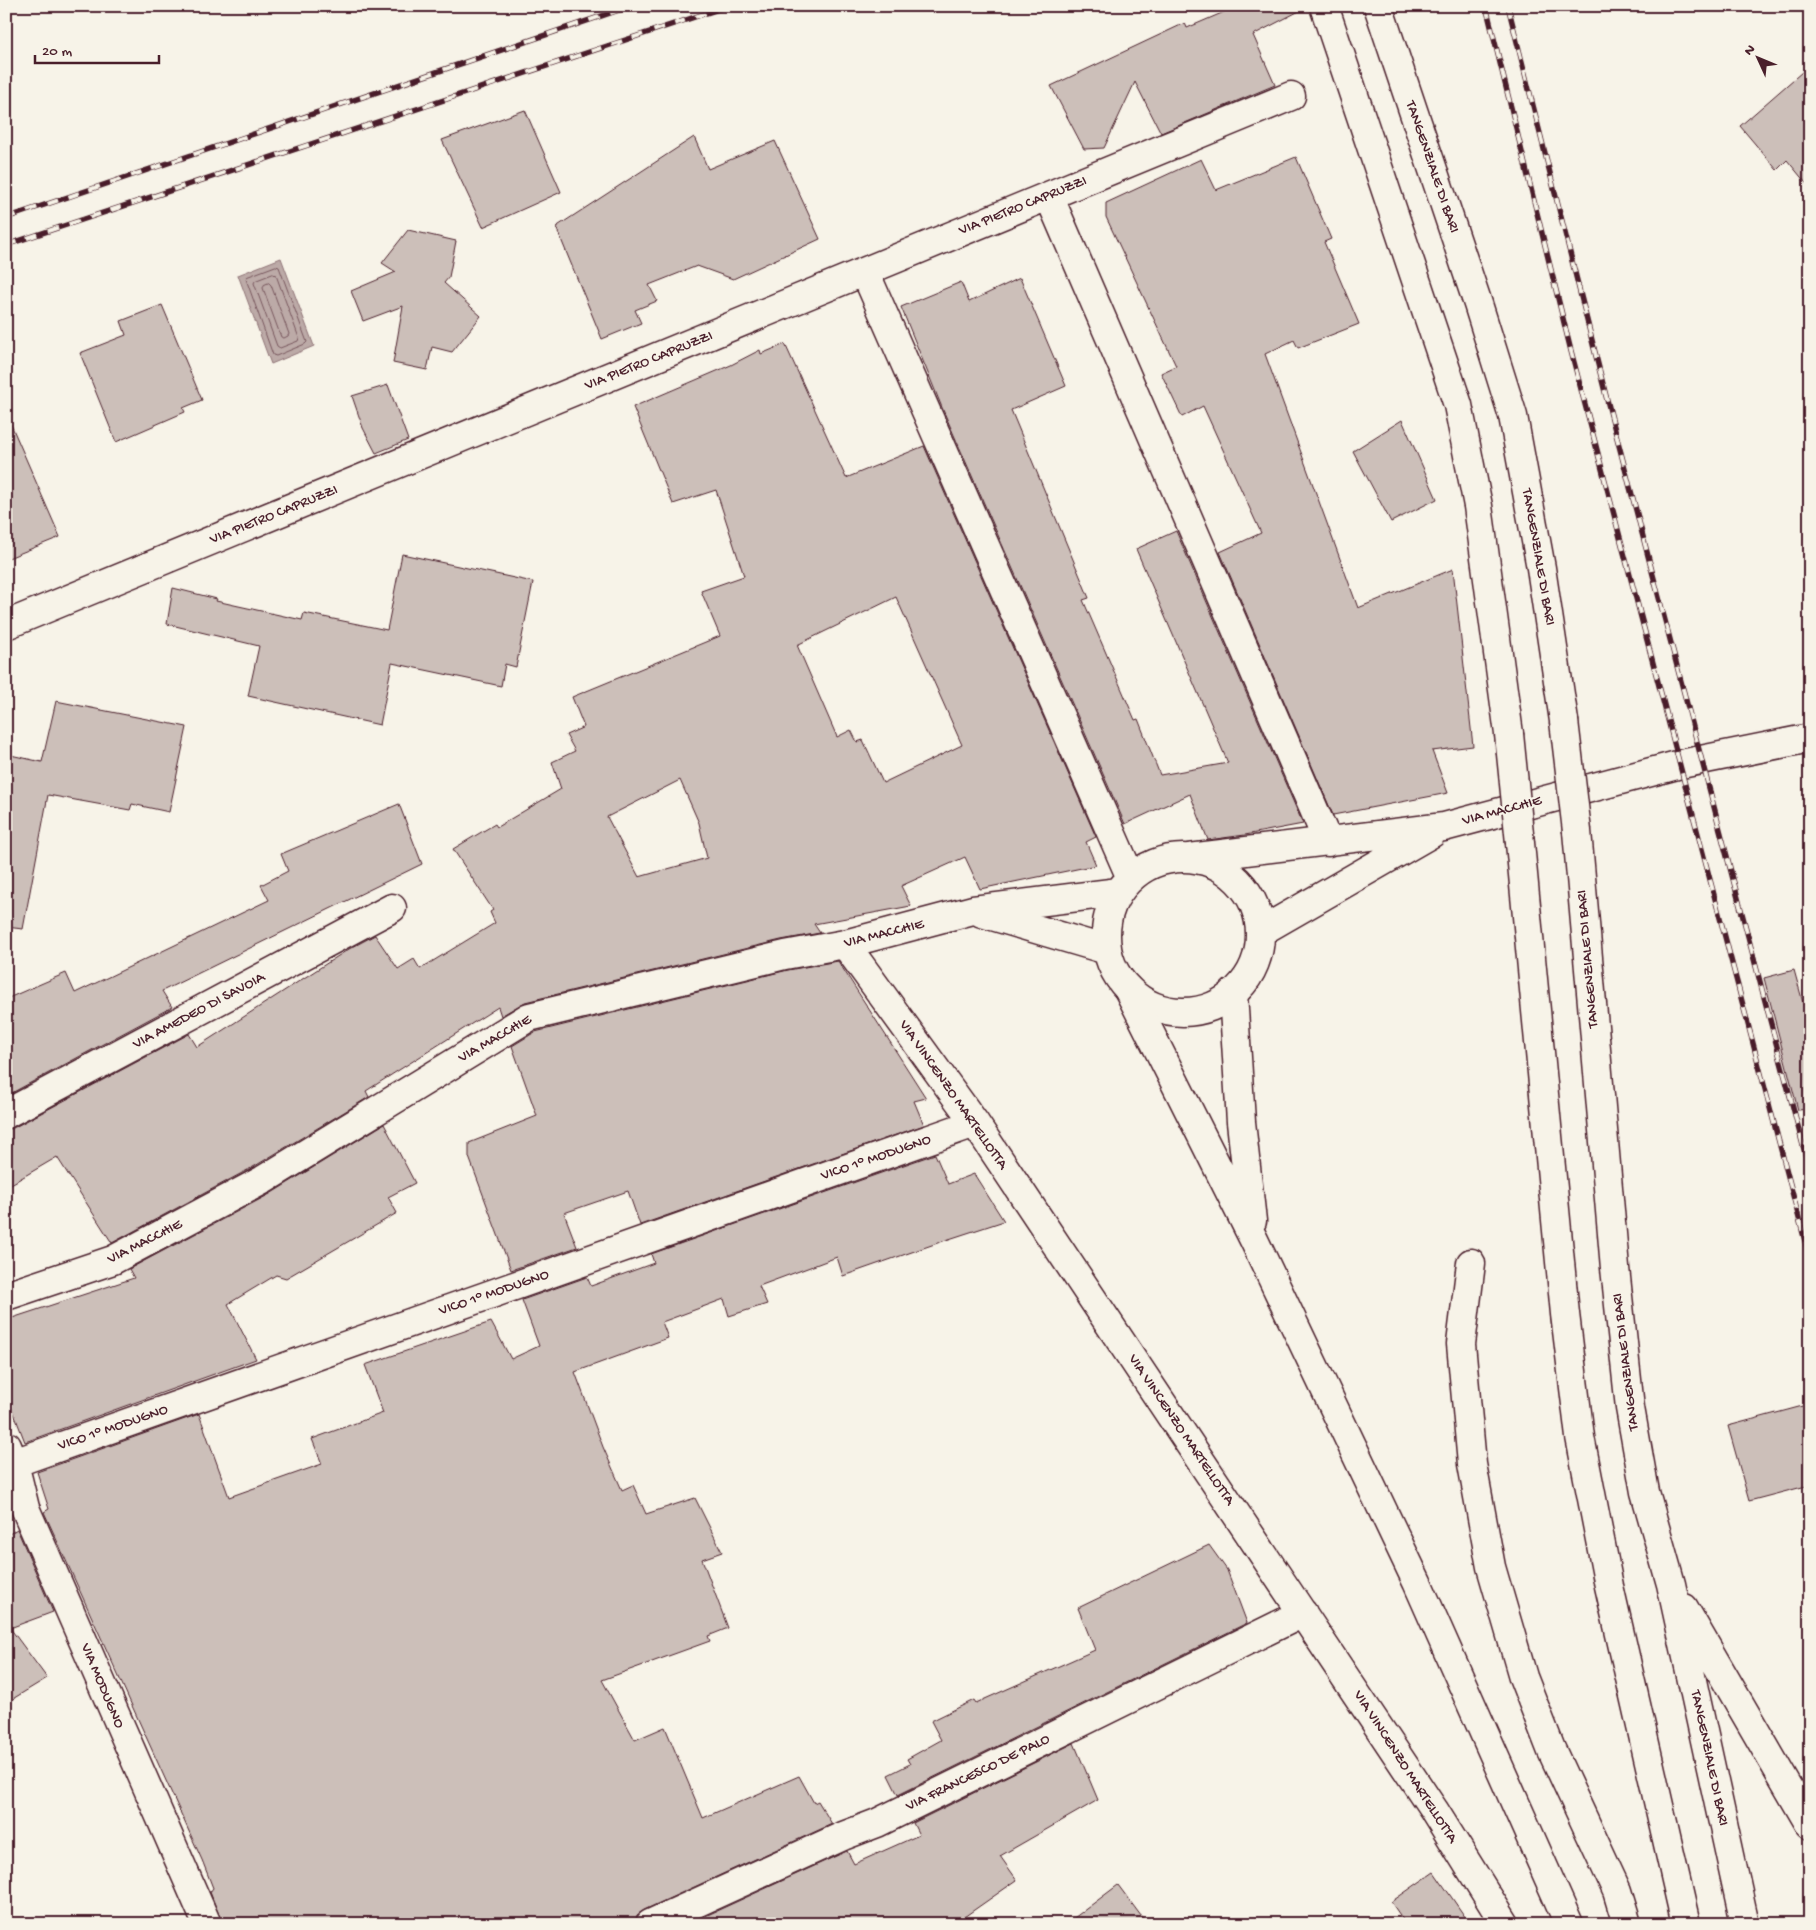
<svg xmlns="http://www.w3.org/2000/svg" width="1816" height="1930" font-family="'Gochi Hand',sans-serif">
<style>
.water{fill:#bcaaa7;stroke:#8e7275}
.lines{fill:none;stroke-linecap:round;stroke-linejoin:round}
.shore{stroke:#78575d;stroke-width:1}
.building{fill:#ccbfb9;stroke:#4a1f2b;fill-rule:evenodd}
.minor-casing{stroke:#4a1f2b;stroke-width:31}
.trunk-casing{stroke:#4a1f2b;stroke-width:31}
.minor{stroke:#f7f3e8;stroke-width:28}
.trunk{stroke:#f7f3e8;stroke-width:28}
.rail-casing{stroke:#4a1f2b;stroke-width:5.5}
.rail{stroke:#f7f3e8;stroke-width:4;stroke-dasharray:11;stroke-linecap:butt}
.trunk-bridge-casing{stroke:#4a1f2b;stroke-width:31;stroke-linecap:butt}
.trunk-bridge{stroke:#f7f3e8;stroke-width:28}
.labels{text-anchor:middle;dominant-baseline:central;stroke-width:4.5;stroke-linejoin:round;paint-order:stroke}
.street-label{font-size:15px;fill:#4a1f2b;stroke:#f7f3e8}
</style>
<rect width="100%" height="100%" fill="#f7f3e8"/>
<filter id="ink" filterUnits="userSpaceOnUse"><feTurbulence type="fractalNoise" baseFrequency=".02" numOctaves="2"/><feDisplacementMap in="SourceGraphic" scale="10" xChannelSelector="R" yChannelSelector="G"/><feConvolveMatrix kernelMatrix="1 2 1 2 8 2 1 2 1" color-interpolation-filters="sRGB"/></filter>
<g filter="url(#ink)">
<path class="water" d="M 281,258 L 314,346 L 271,364 L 238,275 Z"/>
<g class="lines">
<path class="shore" d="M 276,266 L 279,267 L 307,342 L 305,344 L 276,356 L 273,355 L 246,279 L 247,277 Z
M 273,274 L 276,275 L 299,338 L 298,341 L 280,348 L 277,346 L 254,283 L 255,281 Z
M 269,283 L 271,285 L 289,334 L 288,336 L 284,338 L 281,337 L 263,288 L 264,285 Z"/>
</g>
<path class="building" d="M 1238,6 L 1309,6 L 1253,35 L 1275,85 L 1161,133 L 1135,82 L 1104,148 L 1084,149 L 1051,86 L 1185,23 L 1187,28 Z
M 1810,65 L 1810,188 L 1787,160 L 1777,170 L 1740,126 Z
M 525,110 L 561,192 L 483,227 L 442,140 Z
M 694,137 L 708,169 L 775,141 L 820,239 L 733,279 L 697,266 L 649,285 L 657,301 L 635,310 L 641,323 L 602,339 L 556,227 Z
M 1296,157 L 1331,239 L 1324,242 L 1359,324 L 1298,348 L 1294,340 L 1265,354 L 1358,608 L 1453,569 L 1473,746 L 1432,751 L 1448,793 L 1333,815 L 1220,552 L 1261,533 L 1203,406 L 1182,417 L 1161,373 L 1176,366 L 1106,217 L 1106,203 L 1201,159 L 1216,190 Z
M 408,230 L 456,241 L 449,277 L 444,283 L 481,316 L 452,352 L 432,347 L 427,370 L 393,363 L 403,306 L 363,321 L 351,291 L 396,272 L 382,263 Z
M 1020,278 L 1066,386 L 1011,410 L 1089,598 L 1083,600 L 1135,720 L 1138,719 L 1160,775 L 1228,763 L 1136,549 L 1176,531 L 1303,824 L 1245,835 L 1208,840 L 1190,794 L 1125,824 L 943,410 L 901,307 L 961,282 L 969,302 Z
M 162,305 L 202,400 L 183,408 L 185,412 L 116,442 L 80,353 L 126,335 L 121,321 Z
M 785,344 L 846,478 L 924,446 L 1096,837 L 1086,842 L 1096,865 L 980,889 L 965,857 L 901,886 L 911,906 L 814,924 L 820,933 L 781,940 L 525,1002 L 501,1016 L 498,1007 L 366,1091 L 369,1097 L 255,1166 L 112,1243 L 57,1157 L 6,1187 L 6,1130 L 13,1128 L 189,1034 L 197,1047 L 349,949 L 375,935 L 398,969 L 414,959 L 420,969 L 495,923 L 490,912 L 493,910 L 453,849 L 495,824 L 497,827 L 561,789 L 552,762 L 575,751 L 566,735 L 584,727 L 572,697 L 720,636 L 701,591 L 744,576 L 716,490 L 673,504 L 633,407 L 731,365 L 760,350 L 761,354 ZM 896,597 L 962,745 L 883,783 L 863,740 L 857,742 L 851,730 L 837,737 L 797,645 ZM 680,780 L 699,823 L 707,858 L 639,877 L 607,817 Z
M 388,385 L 408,440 L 376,453 L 363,428 L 352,396 Z
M 6,413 L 60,537 L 6,559 Z
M 1402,420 L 1437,499 L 1391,522 L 1353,451 Z
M 402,554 L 533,582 L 516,667 L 505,664 L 501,686 L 392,663 L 380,725 L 248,696 L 259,646 L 167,624 L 173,588 L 217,599 L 216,601 L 302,620 L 304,613 L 387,630 Z
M 56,701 L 187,727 L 169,812 L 132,804 L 130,810 L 48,795 L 23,929 L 6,927 L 6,754 L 42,762 Z
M 399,804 L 422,864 L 162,991 L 172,1007 L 6,1096 L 6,999 L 66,973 L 75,993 L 269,900 L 261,885 L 288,871 L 281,854 Z
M 838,961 L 926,1098 L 914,1101 L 924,1125 L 640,1225 L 628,1191 L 564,1213 L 577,1247 L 511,1270 L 469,1157 L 469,1143 L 537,1116 L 512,1046 L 535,1032 L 788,970 Z
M 1794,970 L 1810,1028 L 1810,1109 L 1798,1110 L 1764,978 Z
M 384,1124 L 415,1183 L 388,1197 L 397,1213 L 286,1278 L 276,1275 L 228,1304 L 256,1359 L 25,1442 L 6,1393 L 6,1320 L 134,1278 L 129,1269 L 270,1194 Z
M 935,1154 L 948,1184 L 974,1174 L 1004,1221 L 949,1239 L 843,1276 L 837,1257 L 759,1286 L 767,1304 L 729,1316 L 724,1299 L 662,1322 L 668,1338 L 575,1372 L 603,1447 L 622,1490 L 633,1485 L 646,1514 L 695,1498 L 722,1552 L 702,1559 L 728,1628 L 708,1636 L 710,1641 L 602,1680 L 635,1740 L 665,1727 L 703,1818 L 799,1776 L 814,1803 L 818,1801 L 832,1824 L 644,1910 L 637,1915 L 635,1924 L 222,1924 L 210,1892 L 213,1888 L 202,1860 L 44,1512 L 49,1509 L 37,1472 L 199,1414 L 229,1497 L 322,1464 L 312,1439 L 383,1413 L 365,1365 L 491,1322 L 511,1359 L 539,1346 L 522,1300 L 587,1277 L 591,1286 L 654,1263 L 651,1254 Z
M 1810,1404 L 1810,1485 L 1749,1501 L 1728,1426 Z
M 17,1529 L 53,1612 L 10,1628 L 47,1678 L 6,1703 L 6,1536 Z
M 1209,1545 L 1227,1570 L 1247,1623 L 898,1795 L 888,1775 L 910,1764 L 907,1759 L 941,1740 L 931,1721 L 974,1700 L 976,1703 L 1095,1650 L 1078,1608 Z
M 1074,1743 L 1098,1800 L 1000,1856 L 1017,1880 L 954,1924 L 688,1924 L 847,1851 L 854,1864 L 919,1835 L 913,1823 Z
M 1434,1872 L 1470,1924 L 1406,1924 L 1391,1902 Z
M 1118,1885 L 1147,1924 L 1066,1924 Z"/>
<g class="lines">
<defs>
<path id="minor" d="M 1049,196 L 1328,842
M 865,272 L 1131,878
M 6,625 L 1291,96
M 1189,858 L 1444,827 L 1681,764 L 1810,738
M1106 935a77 77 0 1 1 154 0a77 77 0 1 1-154 0Z
M 982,913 L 1107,950
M 1260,932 L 1432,833
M 845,944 L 975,1123 L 1434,1810 L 1505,1924
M 6,1114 L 392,908
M 6,1296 L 113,1260 L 263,1180 L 529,1017 L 785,955 L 845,944 L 973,910 L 1119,892
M 7,1446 L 14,1463 L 25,1508 L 207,1924
M 14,1463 L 975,1123
M 650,1924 L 843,1836 L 877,1823 L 1303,1613"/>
<path id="trunk" d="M 1324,6 L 1458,405 L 1478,506 L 1509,734
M 1378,6 L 1478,304 L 1513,416 L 1541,568 L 1564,721
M 1577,831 L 1615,1268 L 1630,1408 L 1645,1492 L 1671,1584 L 1745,1924
M 1520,843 L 1565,1314 L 1580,1437 L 1609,1586 L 1686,1924
M 1128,989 L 1254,1240 L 1417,1582 L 1569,1924
M 1233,993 L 1241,1122 L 1252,1221
M 1471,1263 L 1461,1344 L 1472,1464 L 1491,1567 L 1523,1677 L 1551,1749 L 1617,1891 L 1627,1924
M 1684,1608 L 1810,1825"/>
</defs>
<use href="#minor" class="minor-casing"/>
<use href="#trunk" class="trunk-casing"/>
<use href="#minor" class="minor"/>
<use href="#trunk" class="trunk"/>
<defs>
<path id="rail" d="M 1486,6 L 1571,351 L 1810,1260
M 1508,6 L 1606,396 L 1810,1172
M 6,218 L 631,6
M 6,245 L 728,6"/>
</defs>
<use href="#rail" class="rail-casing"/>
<use href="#rail" class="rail"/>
<defs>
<path id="trunk-bridge" d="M 1564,721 L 1577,831
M 1509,734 L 1520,843"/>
</defs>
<use href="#trunk-bridge" class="trunk-bridge-casing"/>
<use href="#trunk-bridge" class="trunk-bridge"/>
</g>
</g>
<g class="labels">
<g class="street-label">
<text transform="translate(1432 167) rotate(71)">TANGENZIALE DI BARI</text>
<text transform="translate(1023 206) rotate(-22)">VIA PIETRO CAPRUZZI</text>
<text transform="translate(649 361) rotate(-22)">VIA PIETRO CAPRUZZI</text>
<text transform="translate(274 515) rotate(-22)">VIA PIETRO CAPRUZZI</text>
<text transform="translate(1538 557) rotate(80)">TANGENZIALE DI BARI</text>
<text transform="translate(1502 811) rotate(-15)">VIA MACCHIE</text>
<text transform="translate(884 934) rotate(-14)">VIA MACCHIE</text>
<text transform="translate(1588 959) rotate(-95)">TANGENZIALE DI BARI</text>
<text transform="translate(199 1011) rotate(-28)">VIA AMEDEO DI SAVOIA</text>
<text transform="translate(495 1039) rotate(-30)">VIA MACCHIE</text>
<text transform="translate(953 1095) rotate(55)">VIA VINCENZO MARTELLOTTA</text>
<text transform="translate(876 1158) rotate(-19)">VICO 1° MODUGNO</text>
<text transform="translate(145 1242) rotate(-27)">VIA MACCHIE</text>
<text transform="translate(494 1293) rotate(-19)">VICO 1° MODUGNO</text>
<text transform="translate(1626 1362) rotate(-97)">TANGENZIALE DI BARI</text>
<text transform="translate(113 1428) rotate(-19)">VICO 1° MODUGNO</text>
<text transform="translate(1181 1430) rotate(56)">VIA VINCENZO MARTELLOTTA</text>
<text transform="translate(102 1686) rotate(67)">VIA MODUGNO</text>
<text transform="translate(1709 1758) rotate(78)">TANGENZIALE DI BARI</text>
<text transform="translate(1405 1767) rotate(57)">VIA VINCENZO MARTELLOTTA</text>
<text transform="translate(978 1773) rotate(-26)">VIA FRANCESCO DE PALO</text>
</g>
</g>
<rect width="1816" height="1930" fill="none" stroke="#f7f3e8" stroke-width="25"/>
<rect x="12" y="12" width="1791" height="1905" fill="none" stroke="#4a1f2b" stroke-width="2" filter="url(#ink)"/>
<g transform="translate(1758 58) rotate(314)" stroke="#f7f3e8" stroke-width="4" paint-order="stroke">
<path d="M0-4L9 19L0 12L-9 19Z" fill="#4a1f2b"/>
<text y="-8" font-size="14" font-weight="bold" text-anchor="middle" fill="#4a1f2b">N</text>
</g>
<path d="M35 55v8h124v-8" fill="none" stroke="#4a1f2b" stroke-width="2.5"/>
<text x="42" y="55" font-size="15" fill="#4a1f2b" stroke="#f7f3e8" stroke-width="4" paint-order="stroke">20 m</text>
</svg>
